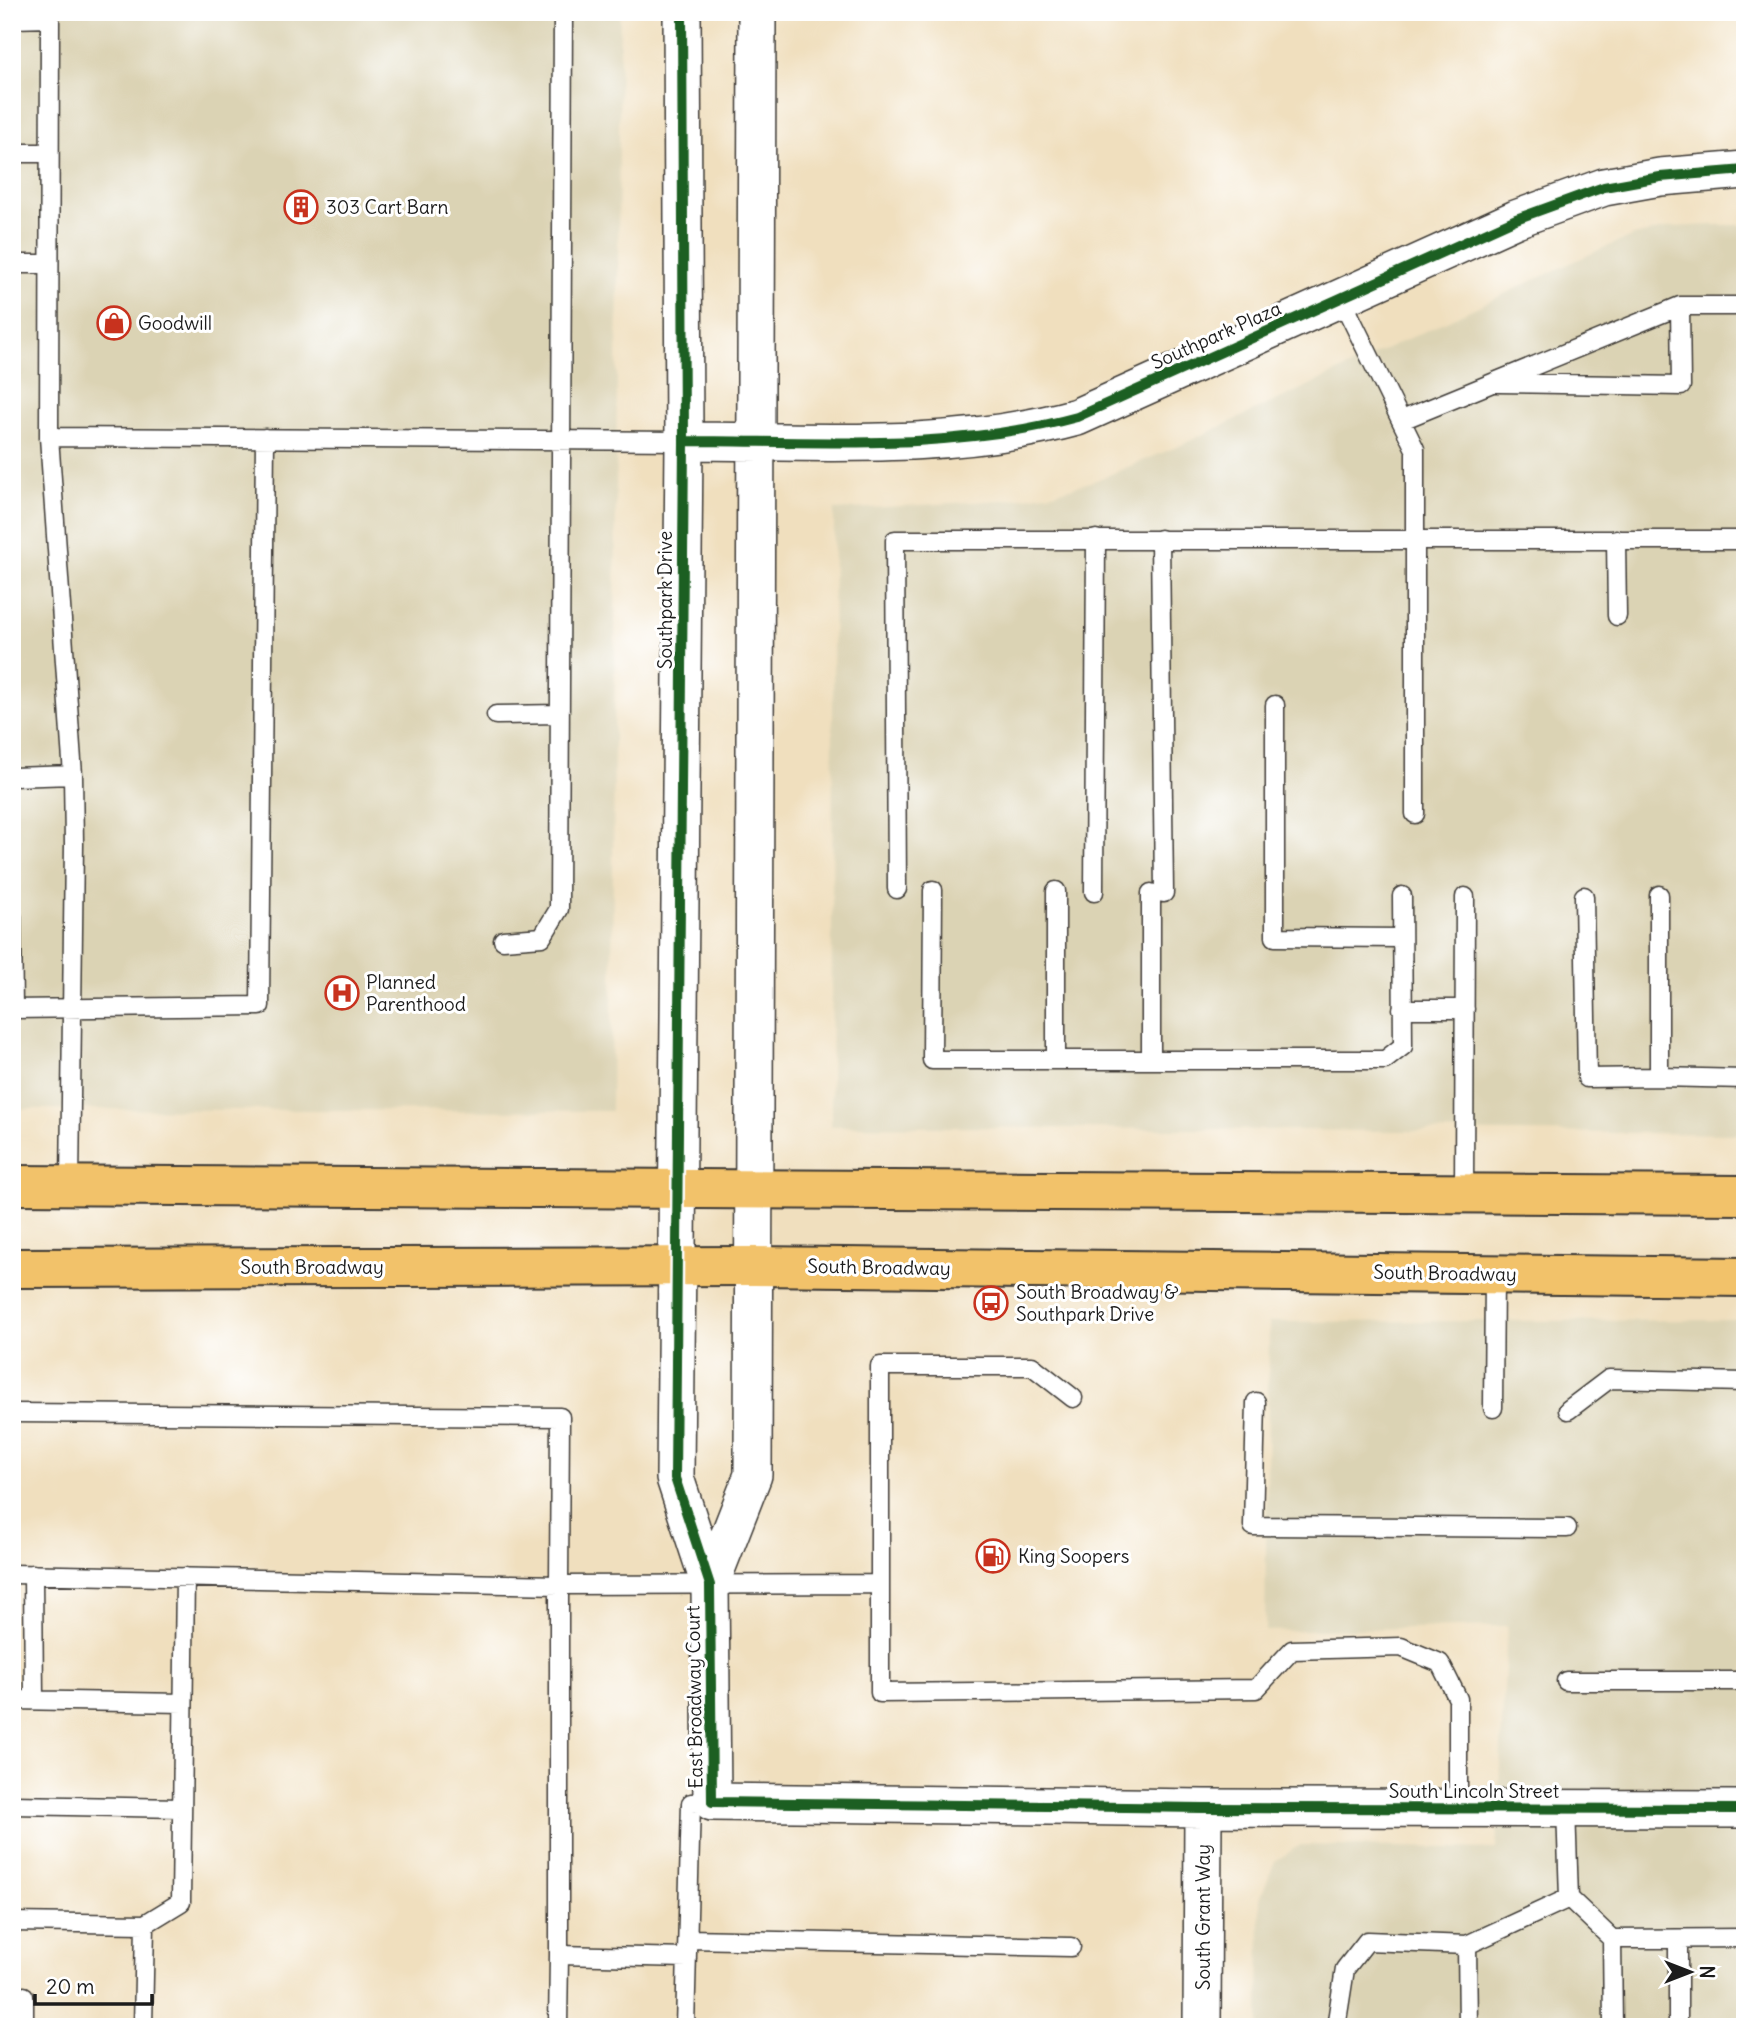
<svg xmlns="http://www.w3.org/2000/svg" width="1757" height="2039" font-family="Delius,sans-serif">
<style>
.built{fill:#dbd3b4}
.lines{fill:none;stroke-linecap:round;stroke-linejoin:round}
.lane-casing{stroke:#3c3934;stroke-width:21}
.street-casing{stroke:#3c3934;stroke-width:40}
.primary-casing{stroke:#3c3934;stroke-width:42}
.lane{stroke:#fff;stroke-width:18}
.street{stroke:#fff;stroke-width:37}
.primary{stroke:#f2c26a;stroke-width:38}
.cycleway-casing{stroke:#fff;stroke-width:15}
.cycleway{stroke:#1b5e20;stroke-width:10}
.labels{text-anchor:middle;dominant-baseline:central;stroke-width:6;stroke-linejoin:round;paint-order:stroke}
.poi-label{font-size:19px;fill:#1c1c1c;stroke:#fff;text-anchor:start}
.street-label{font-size:19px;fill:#1c1c1c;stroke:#fff}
</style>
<rect width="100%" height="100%" fill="#fff"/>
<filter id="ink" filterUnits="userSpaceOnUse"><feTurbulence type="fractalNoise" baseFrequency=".0143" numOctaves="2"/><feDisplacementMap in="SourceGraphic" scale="14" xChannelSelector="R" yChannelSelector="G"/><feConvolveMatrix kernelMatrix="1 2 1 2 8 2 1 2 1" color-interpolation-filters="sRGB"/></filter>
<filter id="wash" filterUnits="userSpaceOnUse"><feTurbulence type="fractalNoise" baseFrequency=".00686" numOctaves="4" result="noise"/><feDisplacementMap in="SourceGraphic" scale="28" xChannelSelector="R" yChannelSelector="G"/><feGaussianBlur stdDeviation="1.57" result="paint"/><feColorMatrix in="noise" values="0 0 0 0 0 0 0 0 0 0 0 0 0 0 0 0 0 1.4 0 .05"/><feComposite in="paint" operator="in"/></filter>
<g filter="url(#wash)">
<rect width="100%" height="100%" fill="#f0dfbe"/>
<path class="built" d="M 12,12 L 620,12 L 611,1111 L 12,1109 Z
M 1712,225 L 1745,225 L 1745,1134 L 831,1126 L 834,510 L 1006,500 L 1053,493 L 1094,481 L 1179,446 L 1603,248 L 1634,236 L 1672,227 Z
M 1745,1320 L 1745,2027 L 1259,2027 L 1260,1899 L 1275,1861 L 1301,1845 L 1496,1849 L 1507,1626 L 1265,1631 L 1269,1322 Z"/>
</g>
<g filter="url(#ink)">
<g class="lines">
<defs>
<path id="lane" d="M 50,12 L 49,437 L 73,775 L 74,844 L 70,1185
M 12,19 L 50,18
M 12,153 L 49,153
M 12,264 L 49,264
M 1341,298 L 1415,449 L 1415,814
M 1499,383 L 1681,386 L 1680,306
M 1402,420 L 1680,306 L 1745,306
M 49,437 L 684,441
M 1160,539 L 1164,893
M 1616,539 L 1617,616
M 1275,705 L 1275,937 L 1402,938
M 496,715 L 559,714
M 12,777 L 73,775
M 897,889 L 895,540 L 1745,540
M 933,890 L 932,1060 L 1385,1060 L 1403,1046 L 1402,896
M 1094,892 L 1096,539
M 1151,893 L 1151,1060
M 1584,896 L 1587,1078 L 1659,1077 L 1659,895
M 12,916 L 13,1009
M 503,940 L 542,937 L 559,909 L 563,12
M 12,1009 L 260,1006 L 265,438
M 1402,1009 L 1465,1009
M 1056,1060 L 1056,891
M 1659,1077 L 1745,1079
M 1464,1193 L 1465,897
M 1073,1398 L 1032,1366 L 880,1366 L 880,1693 L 1256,1689 L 1292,1650 L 1401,1647 L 1440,1663 L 1458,1699 L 1458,1808
M 1256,1402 L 1253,1526 L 1567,1528
M 1493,1408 L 1494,1274
M 1568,1410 L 1609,1379 L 1745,1382
M 12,1413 L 560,1417 L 559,1585 L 12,1574
M 33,1574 L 34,1700
M 1566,1681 L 1745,1681
M 12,1700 L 183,1703
M 12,1805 L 182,1808
M 1566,1808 L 1569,1898 L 1612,1939 L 1613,2027
M 12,1922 L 145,1924 L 181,1902 L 185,1577
M 688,1939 L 1071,1947
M 1612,1939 L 1745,1938
M 1678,1939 L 1678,2027
M 1467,1945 L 1468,2027
M 687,1958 L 559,1955 L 559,1585 L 880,1584
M 24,1996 L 24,2027
M 143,2027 L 145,1924
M 558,2027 L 559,1955
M 685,2027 L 691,1803 L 712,1802
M 1336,2027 L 1345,1969 L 1367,1941 L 1467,1945 L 1569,1898"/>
<path id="street" d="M 682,12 L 684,441 L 675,1478 L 710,1585 L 712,1802 L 1203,1808 L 1745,1809
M 684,441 C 815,441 949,452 1077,417 L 1516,219 L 1604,187 L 1660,177 L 1745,170
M 710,1585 L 753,1475 L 757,12
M 1202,2027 L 1203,1808"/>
<path id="primary" d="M 12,1185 L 1745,1195
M 12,1268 L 754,1266 L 1745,1277"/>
</defs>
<use href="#lane" class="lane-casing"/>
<use href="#street" class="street-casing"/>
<use href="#primary" class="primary-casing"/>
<use href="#lane" class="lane"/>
<use href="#street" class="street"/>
<use href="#primary" class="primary"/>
<defs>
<path id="cycleway" d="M 682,12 L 684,441 L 675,1478 L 710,1585 L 712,1802 L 1203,1808 L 1745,1809
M 684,441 C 815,441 949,452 1077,417 L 1516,219 L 1604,187 L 1660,177 L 1745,170"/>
</defs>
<use href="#cycleway" class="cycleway-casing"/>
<use href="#cycleway" class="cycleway"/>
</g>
</g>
<defs>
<symbol id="building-ring" viewBox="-11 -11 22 22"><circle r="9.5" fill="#fff" stroke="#c8321e" stroke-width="1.5"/><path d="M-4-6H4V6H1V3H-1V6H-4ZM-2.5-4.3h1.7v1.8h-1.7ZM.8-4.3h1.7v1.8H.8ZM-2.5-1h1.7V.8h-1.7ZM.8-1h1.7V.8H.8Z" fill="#c8321e"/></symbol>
<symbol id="shop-ring" viewBox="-11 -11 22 22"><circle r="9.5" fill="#fff" stroke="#c8321e" stroke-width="1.5"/><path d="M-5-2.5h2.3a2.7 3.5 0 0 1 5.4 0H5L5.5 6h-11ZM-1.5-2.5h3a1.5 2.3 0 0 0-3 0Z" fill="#c8321e"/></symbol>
<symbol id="hospital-ring" viewBox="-11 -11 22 22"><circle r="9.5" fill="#fff" stroke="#c8321e" stroke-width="1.5"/><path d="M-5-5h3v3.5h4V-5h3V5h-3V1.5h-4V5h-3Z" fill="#c8321e"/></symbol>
<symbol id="bus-ring" viewBox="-11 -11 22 22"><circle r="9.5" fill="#fff" stroke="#c8321e" stroke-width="1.5"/><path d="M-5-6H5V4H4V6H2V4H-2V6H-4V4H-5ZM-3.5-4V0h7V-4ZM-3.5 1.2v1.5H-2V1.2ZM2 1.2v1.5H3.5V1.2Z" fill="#c8321e"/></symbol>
<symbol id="fuel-ring" viewBox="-11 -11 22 22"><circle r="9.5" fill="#fff" stroke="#c8321e" stroke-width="1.5"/><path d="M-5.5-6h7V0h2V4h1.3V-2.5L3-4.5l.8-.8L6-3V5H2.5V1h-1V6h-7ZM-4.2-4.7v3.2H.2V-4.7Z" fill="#c8321e"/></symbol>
</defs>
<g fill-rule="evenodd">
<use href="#building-ring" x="282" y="188" width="38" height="38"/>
<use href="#shop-ring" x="95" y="304" width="38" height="38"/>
<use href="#hospital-ring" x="323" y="974" width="38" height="38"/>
<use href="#bus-ring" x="972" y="1284" width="38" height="38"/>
<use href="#fuel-ring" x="974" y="1537" width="38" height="38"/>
</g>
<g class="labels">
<g class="poi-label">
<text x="326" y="207">303 Cart Barn</text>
<text x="138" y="323">Goodwill</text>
<text x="366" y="982">Planned<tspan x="366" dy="22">Parenthood</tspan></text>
<text x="1016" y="1292">South Broadway &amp;<tspan x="1016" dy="22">Southpark Drive</tspan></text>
<text x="1018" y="1556">King Soopers</text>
</g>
<g class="street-label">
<text transform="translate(1216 335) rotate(-24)">Southpark Plaza</text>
<text transform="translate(665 600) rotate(-90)">Southpark Drive</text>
<text x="312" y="1267">South Broadway</text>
<text transform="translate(879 1267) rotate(1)">South Broadway</text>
<text transform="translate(1445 1273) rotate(1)">South Broadway</text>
<text transform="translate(694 1697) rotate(-91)">East Broadway Court</text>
<text x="1474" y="1791">South Lincoln Street</text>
<text transform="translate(1203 1917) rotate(-90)">South Grant Way</text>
</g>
</g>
<rect width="1757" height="2039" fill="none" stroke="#fff" stroke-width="42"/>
<g transform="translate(1690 1972) rotate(90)" stroke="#ffffff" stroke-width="5" paint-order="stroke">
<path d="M0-5L12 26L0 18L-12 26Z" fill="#1c1c1c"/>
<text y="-10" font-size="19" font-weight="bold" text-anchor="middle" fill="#1c1c1c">N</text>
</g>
<path d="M35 1994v10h117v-10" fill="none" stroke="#1c1c1c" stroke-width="3.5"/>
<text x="46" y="1994" font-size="21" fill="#1c1c1c" stroke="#ffffff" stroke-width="5" paint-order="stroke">20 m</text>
</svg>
